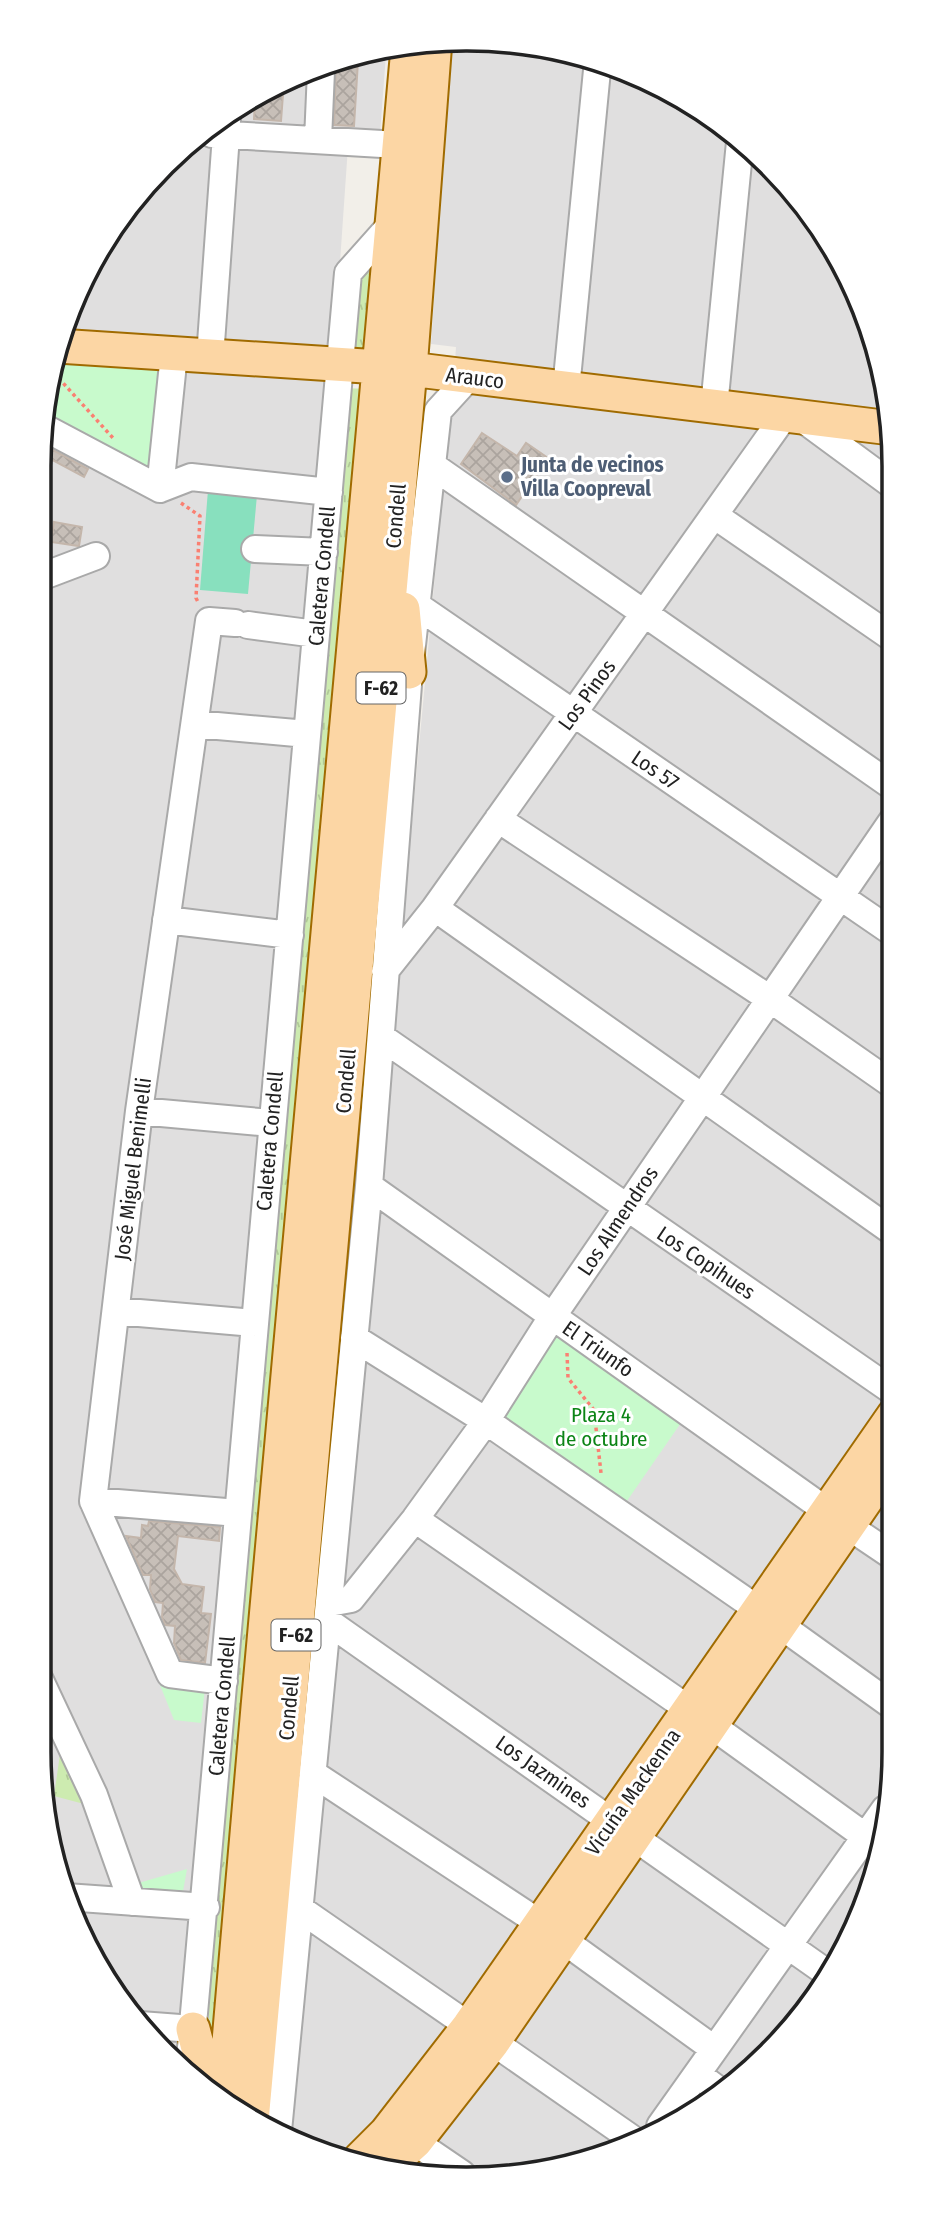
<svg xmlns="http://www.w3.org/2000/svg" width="933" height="2218" font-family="'Fira Sans Condensed',sans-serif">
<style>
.residential{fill:#e0dfdf}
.grass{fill:url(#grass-tufts)}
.park{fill:#c8facc}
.pitch{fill:#88e0be}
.building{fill:url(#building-cross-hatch);stroke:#c4b6ab;stroke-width:2}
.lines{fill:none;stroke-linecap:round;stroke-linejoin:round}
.minor-casing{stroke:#a9a9a9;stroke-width:30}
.major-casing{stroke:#a06b00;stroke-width:37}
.path{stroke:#fa8072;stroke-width:3.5;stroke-dasharray:3.5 3.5;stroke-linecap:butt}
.minor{stroke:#fff;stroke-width:26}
.major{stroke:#fcd6a4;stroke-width:33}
.service-dot{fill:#5c6f8a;stroke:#fff;stroke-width:2.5}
.labels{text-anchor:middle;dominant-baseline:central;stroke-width:6;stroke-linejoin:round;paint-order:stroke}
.shield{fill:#fff;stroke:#646464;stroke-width:2}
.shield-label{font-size:19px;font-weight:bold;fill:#222}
.street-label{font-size:21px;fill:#222;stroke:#fff}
.service-label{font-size:21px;font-weight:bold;fill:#4e5e75;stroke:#fff;text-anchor:start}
.park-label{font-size:21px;fill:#0c8416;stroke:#fff}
.rim{fill:none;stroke:#222;stroke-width:3.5}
</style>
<defs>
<pattern id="grass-tufts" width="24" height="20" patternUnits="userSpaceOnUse" patternTransform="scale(1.75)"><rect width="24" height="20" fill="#cdebb0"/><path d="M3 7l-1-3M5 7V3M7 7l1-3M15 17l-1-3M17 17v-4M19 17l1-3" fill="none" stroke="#b0c997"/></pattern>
<pattern id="building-cross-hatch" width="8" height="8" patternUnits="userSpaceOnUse" patternTransform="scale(1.75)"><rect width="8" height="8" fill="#c7bfb8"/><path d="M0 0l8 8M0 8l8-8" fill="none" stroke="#aba49e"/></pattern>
</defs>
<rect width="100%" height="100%" fill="#f2efe9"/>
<path class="residential" d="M 451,41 L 604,61 L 705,111 L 789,185 L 862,302 L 891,410 L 894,1751 L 872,1889 L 806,2012 L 704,2108 L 550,2171 L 410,2176 L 308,2141 L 290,2128 L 455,361 L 456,347 L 431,344 Z
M 386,54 L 380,134 L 349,132 L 334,349 L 192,2073 L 144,2033 L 61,1889 L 39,1751 L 38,467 L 61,329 L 144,185 L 277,83 Z"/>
<path class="grass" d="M 378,247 L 369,355 L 347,353 L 353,277 Z
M 344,388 L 368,389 L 356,423 L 309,1007 C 293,1062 293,1119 295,1176 L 215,2073 L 208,2009 Z
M 60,1754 L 84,1804 L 54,1796 Z"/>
<path class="park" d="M 57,354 L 154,365 L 162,375 L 155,462 L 148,471 L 45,426 Z
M 551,1325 L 685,1417 L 620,1511 L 491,1417 Z
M 158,1680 L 205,1688 L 201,1723 L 174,1720 Z
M 187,1869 L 182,1897 L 136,1892 L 135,1884 Z"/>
<path class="pitch" d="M 208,490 L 257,495 L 248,594 L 200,590 Z"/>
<path class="building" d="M 358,61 L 354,126 L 334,125 L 336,67 Z
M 284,81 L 281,121 L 254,119 L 255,100 Z
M 482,433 L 517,456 L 526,443 L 548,458 L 516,505 L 461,464 Z
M 42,444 L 88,469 L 84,477 L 41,454 Z
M 54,522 L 82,527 L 79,546 L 51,542 Z
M 149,1521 L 220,1527 L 219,1541 L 178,1536 L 174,1569 L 182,1584 L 204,1587 L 201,1613 L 211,1614 L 205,1663 L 181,1660 L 174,1643 L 175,1626 L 165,1625 L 162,1617 L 163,1603 L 155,1602 L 150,1589 L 151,1575 L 143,1575 L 126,1536 L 141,1538 L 142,1525 L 148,1526 Z"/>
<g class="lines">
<defs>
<path id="minor" d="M 212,134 L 399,145
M 318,140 L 321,71
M 210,357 L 227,121
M 566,389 L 598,60
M 714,407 L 740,142
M 800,417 L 891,484
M 45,428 L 160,489
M 433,466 L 892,786
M 160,489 L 191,477 L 329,492
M 160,489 L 174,354
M 714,515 L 891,637
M 255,549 L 324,552
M 38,578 L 96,556
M 419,607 L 892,932
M 248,625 L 316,634
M 195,724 L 307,734
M 498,819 L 770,999 L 893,1085
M 435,908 L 893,1232
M 166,920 L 290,935
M 385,971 L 435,908 L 785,415
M 381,1037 L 894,1392
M 139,1111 L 271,1123
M 369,1186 L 827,1511
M 116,1311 L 254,1323
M 354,1338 L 486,1421 L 759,1610
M 93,1501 L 238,1513
M 415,1519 L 690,1710
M 848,1526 L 894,1557
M 329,1603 L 351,1599 L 415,1519 L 486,1421 L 552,1317 L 892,821
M 327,1621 L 827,1973
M 780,1625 L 894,1707
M 38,1676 L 94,1795 L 132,1902
M 224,1681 L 170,1674 L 93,1501 L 139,1111 L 209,621 L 235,623
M 711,1725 L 866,1837
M 312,1773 L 541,1924
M 66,1897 L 206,1907
M 300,1909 L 469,2026
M 563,1940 L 714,2049
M 140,2025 L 193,2029
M 493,2042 L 631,2138
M 191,2047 L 348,273 L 389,227
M 697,2074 L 721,2092
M 660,2126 L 885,1809
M 278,2131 L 369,1186 L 409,672 L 438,411 L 469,377
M 415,2142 L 462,2174"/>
<path id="major" d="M 58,346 L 410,369 L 891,428
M 403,609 L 409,672
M 193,2029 L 208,2086
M 224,2099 C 283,1415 344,731 408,48
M 252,2121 L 410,369 L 435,40
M 360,2159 L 386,2133 L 469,2026 L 894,1415
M 386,2168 L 415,2142 L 493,2042 L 894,1459"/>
</defs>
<use href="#minor" class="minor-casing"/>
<use href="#major" class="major-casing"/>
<path class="path" d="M 54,373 L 113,438
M 181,503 L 200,516 L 196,598 L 199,604
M 567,1353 L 568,1378 L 594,1410 L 601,1473"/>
<use href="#minor" class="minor"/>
<use href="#major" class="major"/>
</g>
<circle class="service-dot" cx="507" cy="477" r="7"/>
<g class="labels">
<g class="shield">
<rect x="356.5" y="672.5" width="49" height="31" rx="5"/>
<rect x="271.5" y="1619.5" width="49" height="31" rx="5"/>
</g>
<g class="shield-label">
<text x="381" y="688">F-62</text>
<text x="296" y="1635">F-62</text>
</g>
<g class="street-label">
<text transform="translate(475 378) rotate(7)">Arauco</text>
<text transform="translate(396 516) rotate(-85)">Condell</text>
<text transform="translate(322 576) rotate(-85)">Caletera Condell</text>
<text transform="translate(587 695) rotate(-54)">Los Pinos</text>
<text transform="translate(655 770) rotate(34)">Los 57</text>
<text transform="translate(346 1081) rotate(-85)">Condell</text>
<text transform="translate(270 1141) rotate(-85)">Caletera Condell</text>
<text transform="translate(133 1169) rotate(-83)">José Miguel Benimelli</text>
<text transform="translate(618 1221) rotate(-56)">Los Almendros</text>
<text transform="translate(706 1263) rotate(34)">Los Copihues</text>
<text transform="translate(598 1349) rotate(35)">El Triunfo</text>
<text transform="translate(222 1706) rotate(-85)">Caletera Condell</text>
<text transform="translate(289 1708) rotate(-85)">Condell</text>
<text transform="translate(543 1772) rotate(35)">Los Jazmines</text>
<text transform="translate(633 1792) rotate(-55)">Vicuña Mackenna</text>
</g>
<g class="service-label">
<text x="521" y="465">Junta de vecinos<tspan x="521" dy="24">Villa Coopreval</tspan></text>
</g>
<g class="park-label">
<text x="601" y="1415">Plaza 4<tspan x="601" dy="24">de octubre</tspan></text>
</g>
</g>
<path d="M0 0H933V2218H0ZM466 51H467A415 415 0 0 1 882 466V1752A415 415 0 0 1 467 2167H466A415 415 0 0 1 51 1752V466A415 415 0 0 1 466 51Z" fill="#fff" fill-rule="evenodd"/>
<path class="rim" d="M466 51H467A415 415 0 0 1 882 466V1752A415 415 0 0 1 467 2167H466A415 415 0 0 1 51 1752V466A415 415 0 0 1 466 51Z"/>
</svg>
